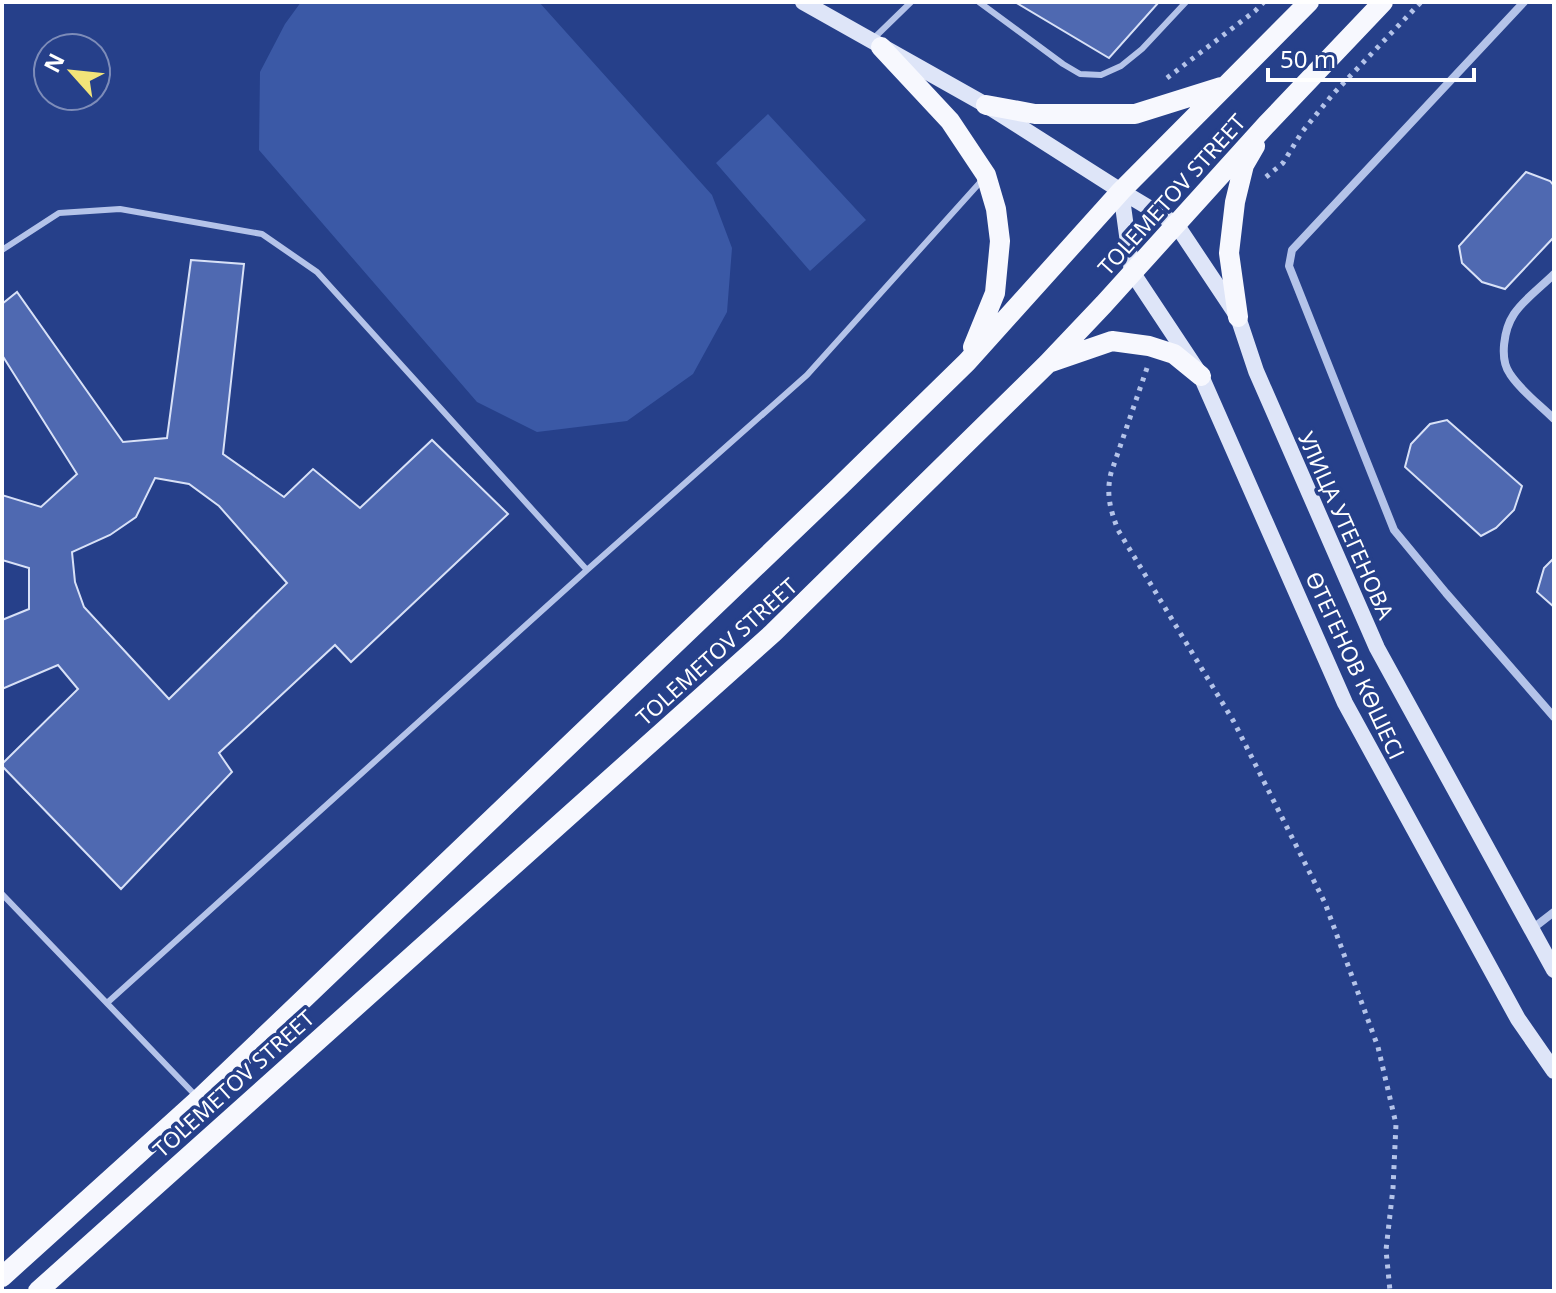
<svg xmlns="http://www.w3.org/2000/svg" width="1556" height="1293" font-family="'Noto Sans',sans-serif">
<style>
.green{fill:#3b59a6}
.building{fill:#4f69b1;stroke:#d8e1f7;stroke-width:2;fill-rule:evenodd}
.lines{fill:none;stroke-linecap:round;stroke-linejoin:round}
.path{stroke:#b4c3e9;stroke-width:5;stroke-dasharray:4 6;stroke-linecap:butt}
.service{stroke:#b4c3e9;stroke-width:6}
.minor{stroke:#b4c3e9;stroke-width:8}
.secondary{stroke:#dee5f8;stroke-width:16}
.primary{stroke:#f7f8fe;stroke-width:20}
.labels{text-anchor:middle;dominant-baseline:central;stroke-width:7;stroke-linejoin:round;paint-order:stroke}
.street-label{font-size:22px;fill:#fff;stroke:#26408a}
</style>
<rect width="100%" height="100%" fill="#26408a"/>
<path class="green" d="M 301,2 L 539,2 L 712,195 L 732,248 L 727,312 L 693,374 L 627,421 L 537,432 L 477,402 L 259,150 L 260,72 L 285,24 Z
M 768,114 L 866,220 L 810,271 L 716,163 Z"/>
<path class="building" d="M 1015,2 L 1159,2 L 1109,58 Z
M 1526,172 L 1550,181 L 1554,186 L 1554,237 L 1505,289 L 1482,282 L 1462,263 L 1459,246 Z
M 191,260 L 244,264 L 223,454 L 284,497 L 313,469 L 360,508 L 432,440 L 508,514 L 351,662 L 335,645 L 219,753 L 232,772 L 121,889 L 2,766 L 2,764 L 78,689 L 58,665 L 2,689 L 2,620 L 29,609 L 29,568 L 2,560 L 2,495 L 41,507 L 77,474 L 2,355 L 2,304 L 17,292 L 123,442 L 167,438 ZM 155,478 L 189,484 L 219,506 L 287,583 L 169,699 L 84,607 L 75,582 L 72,552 L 110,535 L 136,517 Z
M 1447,420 L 1522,486 L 1514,510 L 1496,528 L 1481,536 L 1405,467 L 1411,444 L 1430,424 Z
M 1554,558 L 1554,607 L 1537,592 L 1544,568 Z"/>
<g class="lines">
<path class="path" d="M 1167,78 L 1255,11 L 1264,2
M 1266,177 L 1283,163 L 1302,132 L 1333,94 L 1421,2
M 1147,368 L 1111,473 C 1106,494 1110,509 1118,530 L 1234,722 L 1325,903 L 1378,1047 L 1396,1124 L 1393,1188 L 1386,1250 L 1390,1291"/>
<path class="service" d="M 979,2 L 1063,64 L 1080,74 L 1101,75 L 1121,66 L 1142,49 L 1186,2
M 873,39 L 911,2
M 2,250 L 59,213 L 120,209 L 262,234 L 317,272 L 587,570 L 807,375 L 984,178
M 2,894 L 197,1097
M 107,1003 L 587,570"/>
<path class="minor" d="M 1524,2 L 1292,250 L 1289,266 L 1394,530 L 1446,593 L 1554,717
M 1554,274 C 1542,286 1523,300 1514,314 C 1504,329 1499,359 1510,374 C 1521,391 1540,405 1554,419
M 1532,929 L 1554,912"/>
<path class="secondary" d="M 803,2 L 986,105 L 1121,191 L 1176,224 L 1238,317 L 1256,371 L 1377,648 L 1554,970
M 1121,191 L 1132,272 L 1201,376 L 1345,703 L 1518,1019 L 1554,1071"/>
<path class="primary" d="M 881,47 L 950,121 L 986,175 L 996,209 L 1000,241 L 995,293 L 973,347
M 986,105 L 1035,114 L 1135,114 L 1221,87
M 1238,317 L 1229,253 L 1235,202 L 1244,165 L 1255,146
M 1051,362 L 1112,341 L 1149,346 L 1174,354 L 1201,376
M 2,1277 L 199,1099 L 839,487 L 967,362 L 1121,191 L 1309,2
M 38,1291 L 773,633 L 1048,363 L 1104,304 L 1266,125 L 1383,2"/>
</g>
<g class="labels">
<g class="street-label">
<text transform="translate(1171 194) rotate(-48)">TOLEMETOV STREET</text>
<text transform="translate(1347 525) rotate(66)">УЛИЦА УТЕГЕНОВА</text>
<text transform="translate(716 651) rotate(-42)">TOLEMETOV STREET</text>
<text transform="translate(1356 665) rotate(65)">ӨТЕГЕНОВ КӨШЕСІ</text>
<text transform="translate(233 1083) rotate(-42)">TOLEMETOV STREET</text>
</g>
</g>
<rect width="1556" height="1293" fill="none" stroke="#ffffff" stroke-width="8"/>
<g transform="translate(72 72) rotate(297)"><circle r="38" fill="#26408a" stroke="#7d8cb9" stroke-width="2"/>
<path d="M0-6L14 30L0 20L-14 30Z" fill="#f2e479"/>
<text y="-12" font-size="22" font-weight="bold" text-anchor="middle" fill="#ffffff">N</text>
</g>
<path d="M1268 68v12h206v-12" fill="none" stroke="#ffffff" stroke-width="4"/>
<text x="1280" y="68" font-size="24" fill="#ffffff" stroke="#26408a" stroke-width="6" paint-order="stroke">50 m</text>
</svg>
